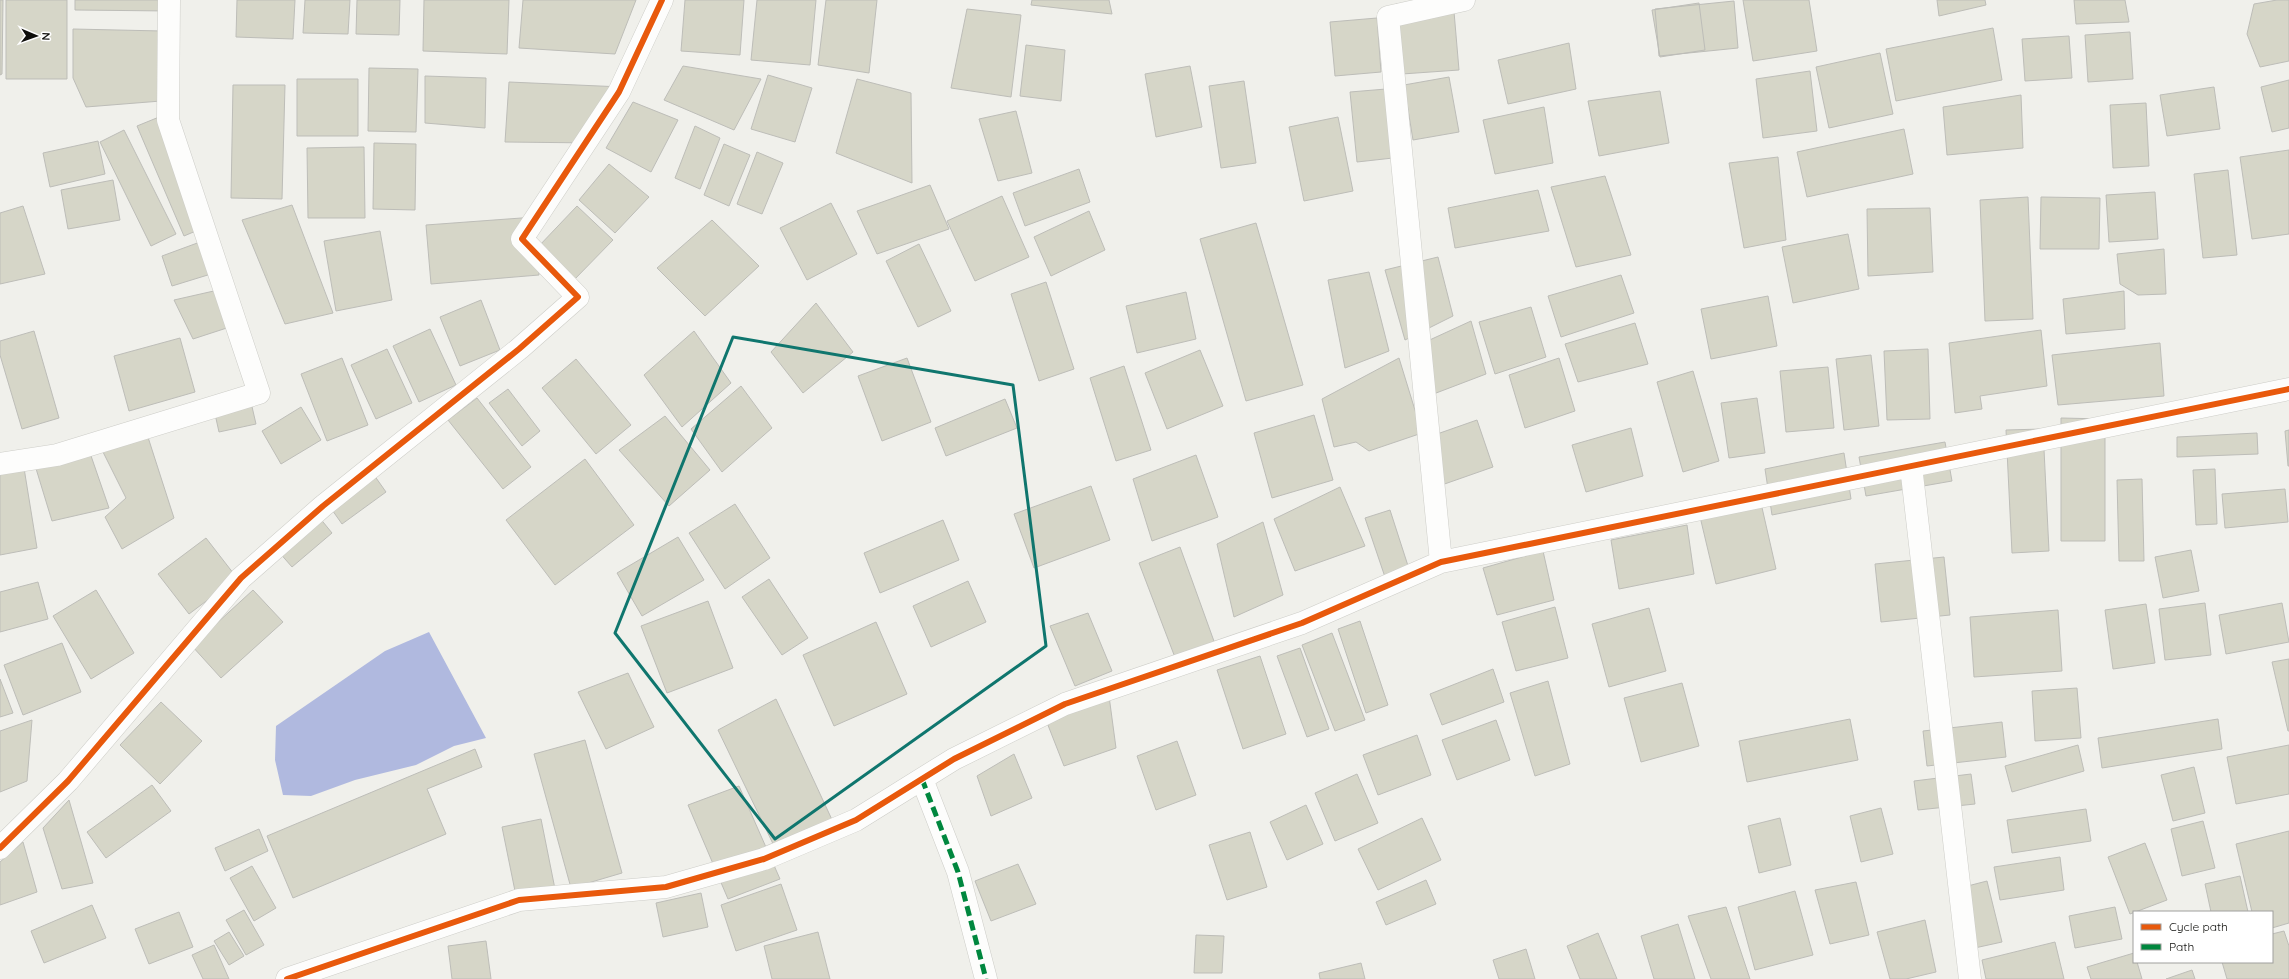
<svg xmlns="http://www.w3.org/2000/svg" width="2289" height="979" font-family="Quicksand,sans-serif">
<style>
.water{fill:#b0b9df}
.building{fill:#d6d6c8;stroke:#bdbdb8}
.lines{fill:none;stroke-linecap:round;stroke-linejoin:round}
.minor-casing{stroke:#cdcdc8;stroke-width:23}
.minor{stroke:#fdfdfc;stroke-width:22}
.quiet{stroke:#00873e;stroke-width:5;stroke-dasharray:10 5;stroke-linecap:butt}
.cycleway-casing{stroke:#fff;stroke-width:8}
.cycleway{stroke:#e8590c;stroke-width:6}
.marked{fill:none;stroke:#0f766e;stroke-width:3;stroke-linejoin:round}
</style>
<rect width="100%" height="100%" fill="#f0f0eb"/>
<path class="water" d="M 429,632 L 486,738 L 454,746 L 416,765 L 355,780 L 311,796 L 283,795 L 275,760 L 276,726 L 385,651 Z"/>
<path class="building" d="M 0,0 L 3,0 L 2,74 L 0,75 Z
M 6,0 L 67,0 L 67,79 L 6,79 Z
M 75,0 L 170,0 L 169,11 L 75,10 Z
M 237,0 L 295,0 L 293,39 L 236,37 Z
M 305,0 L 350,0 L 348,34 L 303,33 Z
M 357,0 L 400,0 L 399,35 L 356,34 Z
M 424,0 L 509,0 L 507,54 L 423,51 Z
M 523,0 L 636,0 L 615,54 L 519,48 Z
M 685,0 L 744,0 L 740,55 L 681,51 Z
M 757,0 L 816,0 L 810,65 L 751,60 Z
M 826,0 L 877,0 L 869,73 L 818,65 Z
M 1032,0 L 1109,0 L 1112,14 L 1031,5 Z
M 1453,0 L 1459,70 L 1402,74 L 1396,4 Z
M 1743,0 L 1809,0 L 1817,51 L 1753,61 Z
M 1937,0 L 1985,0 L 1986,5 L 1939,16 Z
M 2074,0 L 2125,0 L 2129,22 L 2076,24 Z
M 2277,0 L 2289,0 L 2289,61 L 2260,67 L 2247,34 L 2254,4 Z
M 1734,1 L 1738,48 L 1659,56 L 1655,9 Z
M 1699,3 L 1705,50 L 1660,57 L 1652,10 Z
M 967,9 L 1021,15 L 1011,97 L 951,88 Z
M 1377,18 L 1381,72 L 1335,76 L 1330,22 Z
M 1993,28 L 2002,80 L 1896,101 L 1886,49 Z
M 73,29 L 162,31 L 161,101 L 86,107 L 73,78 Z
M 2130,32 L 2133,79 L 2088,82 L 2085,35 Z
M 2069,36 L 2072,78 L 2025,81 L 2022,39 Z
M 1569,43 L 1576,89 L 1508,104 L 1498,60 Z
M 1026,45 L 1065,50 L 1061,101 L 1020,96 Z
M 1880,53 L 1893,114 L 1829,128 L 1816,67 Z
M 683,66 L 761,79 L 734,130 L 664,100 Z
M 1190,66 L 1202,127 L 1156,137 L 1145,74 Z
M 369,68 L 418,69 L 416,132 L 368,131 Z
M 1810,71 L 1817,131 L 1763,138 L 1756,79 Z
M 768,75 L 812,88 L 795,142 L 751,129 Z
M 425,76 L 486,78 L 485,128 L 425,123 Z
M 1449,77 L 1459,132 L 1413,140 L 1404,85 Z
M 297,79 L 358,79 L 358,136 L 297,136 Z
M 857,79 L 911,93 L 912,183 L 836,153 Z
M 2289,80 L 2289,128 L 2272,132 L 2261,87 Z
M 1244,81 L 1256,163 L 1221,168 L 1209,86 Z
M 509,82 L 622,87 L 595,143 L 505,142 Z
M 233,85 L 285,85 L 282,199 L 231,198 Z
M 2214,87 L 2220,129 L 2167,136 L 2160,95 Z
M 1386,89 L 1393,158 L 1357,162 L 1350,92 Z
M 1660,91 L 1669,143 L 1599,156 L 1588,101 Z
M 2021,95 L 2023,148 L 1947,155 L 1943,107 Z
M 633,102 L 678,120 L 651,172 L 606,148 Z
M 2146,103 L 2149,166 L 2113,168 L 2110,105 Z
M 1544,107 L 1553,163 L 1495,174 L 1483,120 Z
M 1016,111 L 1032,173 L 998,181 L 979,119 Z
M 164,115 L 210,225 L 184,236 L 137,126 Z
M 1338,117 L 1353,191 L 1304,201 L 1289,127 Z
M 695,126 L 720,138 L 700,189 L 675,178 Z
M 1904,129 L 1913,174 L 1807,197 L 1797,152 Z
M 124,130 L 176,234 L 151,246 L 100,142 Z
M 98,141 L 105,174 L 50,187 L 43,153 Z
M 374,143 L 416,144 L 415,210 L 373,209 Z
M 724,144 L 750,155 L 729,206 L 704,195 Z
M 364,147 L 365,218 L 308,218 L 307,148 Z
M 2289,150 L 2289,234 L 2252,239 L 2240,157 Z
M 757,152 L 783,163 L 762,214 L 737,204 Z
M 1778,157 L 1786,240 L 1744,248 L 1729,163 Z
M 609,164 L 649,197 L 615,233 L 579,200 Z
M 1079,169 L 1090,202 L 1025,226 L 1013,193 Z
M 2228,170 L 2237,255 L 2203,258 L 2194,174 Z
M 1605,176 L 1631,255 L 1576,267 L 1551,187 Z
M 113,180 L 120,220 L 68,229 L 61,190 Z
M 930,185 L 949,229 L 877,254 L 857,211 Z
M 1538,190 L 1549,231 L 1455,248 L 1448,208 Z
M 2155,192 L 2158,239 L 2109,242 L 2106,195 Z
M 1002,196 L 1029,257 L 975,281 L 947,221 Z
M 2028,197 L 2033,319 L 1985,321 L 1980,200 Z
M 2041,197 L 2100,198 L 2099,249 L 2040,249 Z
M 831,203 L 857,254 L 807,280 L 780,228 Z
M 292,205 L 333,313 L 285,324 L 242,220 Z
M 23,206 L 45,274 L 0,284 L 0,213 Z
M 577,206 L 613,240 L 573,281 L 538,247 Z
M 1930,208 L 1933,272 L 1868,276 L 1867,209 Z
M 1089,211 L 1105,250 L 1051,276 L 1034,237 Z
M 535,217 L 539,275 L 431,284 L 426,225 Z
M 712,220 L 759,266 L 705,316 L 657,268 Z
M 1256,223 L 1303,385 L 1246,401 L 1200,239 Z
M 380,231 L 392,300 L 336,311 L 324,241 Z
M 1848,234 L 1859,289 L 1793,303 L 1782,247 Z
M 200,242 L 211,274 L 172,286 L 162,256 Z
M 919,244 L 951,311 L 918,327 L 886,261 Z
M 2164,249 L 2166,294 L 2138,295 L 2120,284 L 2117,254 Z
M 1438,257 L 1453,316 L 1405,340 L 1385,270 Z
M 1369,272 L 1389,351 L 1345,368 L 1328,280 Z
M 1621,275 L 1634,313 L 1561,337 L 1548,296 Z
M 1046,282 L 1074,369 L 1039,381 L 1011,294 Z
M 227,288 L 239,324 L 193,339 L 174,300 Z
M 2124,291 L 2125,329 L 2066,334 L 2063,299 Z
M 1186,292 L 1196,339 L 1137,353 L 1126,306 Z
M 1768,296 L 1777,346 L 1711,359 L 1701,309 Z
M 481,300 L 500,350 L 460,366 L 440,317 Z
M 816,303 L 853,352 L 803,393 L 771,352 Z
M 1531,307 L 1546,357 L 1495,374 L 1479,322 Z
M 1471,321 L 1486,374 L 1423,398 L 1410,349 Z
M 1635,323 L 1648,364 L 1578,382 L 1565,344 Z
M 430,329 L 456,385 L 419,402 L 393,346 Z
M 2041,330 L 2047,386 L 1980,396 L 1982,409 L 1955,413 L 1949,343 Z
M 34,331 L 59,418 L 22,429 L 0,355 L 0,341 Z
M 694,331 L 731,383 L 682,427 L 644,375 Z
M 180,338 L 195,392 L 129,411 L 114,356 Z
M 2160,343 L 2164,396 L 2058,405 L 2052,355 Z
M 387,349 L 412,403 L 376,419 L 351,365 Z
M 1928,349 L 1930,419 L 1887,420 L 1884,351 Z
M 1200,350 L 1223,406 L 1167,429 L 1145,373 Z
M 1871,355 L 1879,426 L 1844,430 L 1836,359 Z
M 342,358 L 368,425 L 327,441 L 301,374 Z
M 907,358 L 931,422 L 882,441 L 858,376 Z
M 1399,358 L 1422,433 L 1369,451 L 1356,442 L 1334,447 L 1322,399 Z
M 1559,358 L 1575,411 L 1525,428 L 1509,375 Z
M 576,359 L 631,425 L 596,454 L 542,388 Z
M 1124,366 L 1151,450 L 1116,461 L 1090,378 Z
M 1828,367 L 1834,428 L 1786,432 L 1780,371 Z
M 1693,371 L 1719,461 L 1683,472 L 1657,382 Z
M 741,386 L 772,428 L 722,472 L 691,429 Z
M 508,389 L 540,431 L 522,446 L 489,403 Z
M 250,398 L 256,424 L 219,432 L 213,405 Z
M 477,398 L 531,467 L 503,489 L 448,420 Z
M 1757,398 L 1765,453 L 1729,458 L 1721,403 Z
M 1005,399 L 1017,428 L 946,456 L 935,428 Z
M 301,407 L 321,440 L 281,464 L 262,431 Z
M 1314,415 L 1333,480 L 1272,498 L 1254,433 Z
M 665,416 L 710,470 L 669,506 L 619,450 Z
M 2061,418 L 2105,419 L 2105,541 L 2061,541 Z
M 1477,420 L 1493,467 L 1436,487 L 1420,440 Z
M 1631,428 L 1643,476 L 1586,492 L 1572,445 Z
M 2043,429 L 2049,551 L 2012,553 L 2006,430 Z
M 2289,430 L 2289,466 L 2288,466 L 2285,431 Z
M 146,431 L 174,518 L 122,549 L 105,517 L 126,498 L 101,448 Z
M 2257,433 L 2258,454 L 2177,457 L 2177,437 Z
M 1945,442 L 1952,481 L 1866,496 L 1859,457 Z
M 89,450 L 109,508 L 52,521 L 34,462 Z
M 1844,453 L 1851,499 L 1772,515 L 1765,469 Z
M 1196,455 L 1218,517 L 1152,541 L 1133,479 Z
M 585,459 L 634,525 L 555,585 L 506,520 Z
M 24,468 L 37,548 L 0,555 L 0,472 Z
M 2215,469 L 2217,524 L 2196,525 L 2193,470 Z
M 374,475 L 386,492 L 342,524 L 330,507 Z
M 2142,479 L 2144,561 L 2119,561 L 2117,480 Z
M 1091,486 L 1110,540 L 1034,568 L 1014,514 Z
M 1340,487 L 1365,546 L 1295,571 L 1274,519 Z
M 2285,489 L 2288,522 L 2225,528 L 2222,494 Z
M 1758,490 L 1776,569 L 1716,584 L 1697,504 Z
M 735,504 L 770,558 L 725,589 L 689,533 Z
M 1390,510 L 1410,572 L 1386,580 L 1365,518 Z
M 319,517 L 332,533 L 292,567 L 278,551 Z
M 943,520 L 959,560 L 880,593 L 864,553 Z
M 1263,522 L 1283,595 L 1234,617 L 1217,544 Z
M 1687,525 L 1694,574 L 1619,589 L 1611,540 Z
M 678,537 L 704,580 L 642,616 L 617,573 Z
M 206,538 L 237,578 L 189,614 L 158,574 Z
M 1180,547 L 1215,644 L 1176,660 L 1139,563 Z
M 2191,550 L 2199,591 L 2163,598 L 2155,557 Z
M 1543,551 L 1554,600 L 1497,615 L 1483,568 Z
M 1944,557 L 1950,615 L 1881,622 L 1875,564 Z
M 769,579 L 808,638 L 782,655 L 742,597 Z
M 968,581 L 986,622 L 931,647 L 913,606 Z
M 38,582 L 48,619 L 0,632 L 0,592 Z
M 96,590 L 134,653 L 91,679 L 53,616 Z
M 253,590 L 283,622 L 221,678 L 192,646 Z
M 708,601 L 733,668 L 667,693 L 641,626 Z
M 2205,603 L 2211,655 L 2165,660 L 2159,609 Z
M 2282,603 L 2289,642 L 2226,654 L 2219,615 Z
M 2146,604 L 2155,663 L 2113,669 L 2105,610 Z
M 1555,607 L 1568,658 L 1516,671 L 1502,622 Z
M 1649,608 L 1666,671 L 1609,687 L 1592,624 Z
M 2058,610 L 2062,671 L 1974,677 L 1970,617 Z
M 1088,613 L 1112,671 L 1075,686 L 1050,626 Z
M 1360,621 L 1388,705 L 1366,713 L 1338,629 Z
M 876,622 L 907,694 L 834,726 L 803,655 Z
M 1332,633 L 1365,720 L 1335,731 L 1302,645 Z
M 62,643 L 81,692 L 23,715 L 4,665 Z
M 1300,648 L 1329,729 L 1307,737 L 1277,656 Z
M 1260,656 L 1286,734 L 1243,749 L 1217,670 Z
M 2289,659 L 2289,731 L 2288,731 L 2272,662 Z
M 1493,669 L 1504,702 L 1442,725 L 1430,694 Z
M 628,673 L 654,727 L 606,749 L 578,692 Z
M 0,679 L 13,713 L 0,717 Z
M 1548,681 L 1570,764 L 1535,776 L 1510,693 Z
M 1682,683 L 1699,746 L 1641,762 L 1624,698 Z
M 2077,688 L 2081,738 L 2035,741 L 2032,691 Z
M 1109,696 L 1116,748 L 1064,766 L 1044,715 Z
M 776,699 L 834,824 L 776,850 L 718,730 Z
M 161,702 L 202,741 L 160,784 L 120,745 Z
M 1850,719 L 1858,760 L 1747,782 L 1739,741 Z
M 2218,719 L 2222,749 L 2102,768 L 2098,738 Z
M 32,720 L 27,781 L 0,792 L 0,731 Z
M 1496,720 L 1510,760 L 1457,780 L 1442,740 Z
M 2002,722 L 2006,757 L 1927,766 L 1923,731 Z
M 1417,735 L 1431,775 L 1378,795 L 1363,755 Z
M 585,740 L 622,873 L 571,888 L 534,754 Z
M 1177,741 L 1196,795 L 1156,810 L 1137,756 Z
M 2078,745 L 2084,771 L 2012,792 L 2005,766 Z
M 2289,745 L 2289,794 L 2236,804 L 2227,757 Z
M 475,749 L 482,767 L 427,789 L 446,834 L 293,898 L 267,836 Z
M 1014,754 L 1032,798 L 991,816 L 977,776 Z
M 2194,767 L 2205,813 L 2173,821 L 2161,775 Z
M 1357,774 L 1378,823 L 1335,841 L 1315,793 Z
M 1971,774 L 1975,804 L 1918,810 L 1914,781 Z
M 152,785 L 171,811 L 106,858 L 87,832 Z
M 739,786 L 780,879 L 728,899 L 688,805 Z
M 69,800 L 93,883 L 62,889 L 43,828 Z
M 1306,805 L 1323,844 L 1287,860 L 1270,822 Z
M 1881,808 L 1893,854 L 1861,862 L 1850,816 Z
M 2086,809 L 2091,841 L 2012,853 L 2007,820 Z
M 1422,818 L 1441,860 L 1378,890 L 1358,849 Z
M 1780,818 L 1791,865 L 1759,873 L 1748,826 Z
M 541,819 L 555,889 L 516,896 L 502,827 Z
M 2203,821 L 2215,868 L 2182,876 L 2171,829 Z
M 259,829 L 268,851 L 225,871 L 215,848 Z
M 2289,831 L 2289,923 L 2272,928 L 2272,912 L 2252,912 L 2236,844 Z
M 1250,832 L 1267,887 L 1227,900 L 1209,845 Z
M 23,842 L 37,892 L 0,905 L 0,862 Z
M 2145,843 L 2167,900 L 2130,914 L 2108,857 Z
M 2060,857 L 2064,890 L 2000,900 L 1994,867 Z
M 1018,864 L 1036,904 L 991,921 L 975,881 Z
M 252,866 L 276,908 L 254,921 L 230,878 Z
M 2240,876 L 2248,912 L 2211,912 L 2205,884 Z
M 1426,880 L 1436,904 L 1386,925 L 1376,902 Z
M 1987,881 L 2002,942 L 1970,949 L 1956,889 Z
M 1856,882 L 1869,935 L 1830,944 L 1815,890 Z
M 781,884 L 797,930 L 736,951 L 721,905 Z
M 1795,891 L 1813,955 L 1755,970 L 1738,907 Z
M 701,893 L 708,927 L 663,937 L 656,903 Z
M 92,905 L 106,938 L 44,963 L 31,931 Z
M 1726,907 L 1750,979 L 1711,979 L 1688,916 Z
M 2115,907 L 2122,939 L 2075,948 L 2069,916 Z
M 244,910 L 264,945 L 246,955 L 226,920 Z
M 179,912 L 193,947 L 149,964 L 135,929 Z
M 1925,920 L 1936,972 L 1906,979 L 1890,979 L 1877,932 Z
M 1678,924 L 1695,979 L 1654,979 L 1641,936 Z
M 2284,931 L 2289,946 L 2289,979 L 2227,979 L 2222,962 L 2272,962 L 2272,934 Z
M 229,932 L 244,956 L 229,965 L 214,941 Z
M 818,932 L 830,979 L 772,979 L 764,946 Z
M 1598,933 L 1617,979 L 1580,979 L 1567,946 Z
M 1196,935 L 1224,936 L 1222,973 L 1194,973 Z
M 486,941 L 491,979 L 452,979 L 448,946 Z
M 2055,942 L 2064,979 L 1986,979 L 1982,960 Z
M 214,945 L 229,979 L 203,979 L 192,955 Z
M 1526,949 L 1535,979 L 1499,979 L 1493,960 Z
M 2134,953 L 2134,962 L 2137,962 L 2142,979 L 2091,979 L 2087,967 Z
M 1361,963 L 1365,979 L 1320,979 L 1319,973 Z
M 2192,970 L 2195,979 L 2166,979 Z"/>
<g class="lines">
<defs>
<path id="minor" d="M 0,464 L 57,455 L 259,393 L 168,120 L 169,0
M 1911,466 L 1970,979
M 1441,562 L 1388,17 L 1464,0
M 922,779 L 958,872 L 986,979
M 0,848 L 68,781 L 241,578 L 323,506 L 519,349 L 578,297 L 522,239 L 619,92 L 662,0
M 287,979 L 519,900 L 666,887 L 764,859 L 856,820 L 954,759 L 1065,704 L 1302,623 L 1441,562 L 2289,389"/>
</defs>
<use href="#minor" class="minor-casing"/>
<use href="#minor" class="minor"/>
<path class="quiet" d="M 922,779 L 958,872 L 986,979"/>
<defs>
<path id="cycleway" d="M 0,848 L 68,781 L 241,578 L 323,506 L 519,349 L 578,297 L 522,239 L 619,92 L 662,0
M 287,979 L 519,900 L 666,887 L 764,859 L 856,820 L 954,759 L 1065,704 L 1302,623 L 1441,562 L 2289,389"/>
</defs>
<use href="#cycleway" class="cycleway-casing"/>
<use href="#cycleway" class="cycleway"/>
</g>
<path class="marked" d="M 733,337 L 1013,385 L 1046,646 L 775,839 L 615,633 Z"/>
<rect x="2133" y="911" width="140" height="52" fill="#ffffff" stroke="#9f9f9d"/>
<rect x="2141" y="924" width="20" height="6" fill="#e8590c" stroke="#9f9f9d"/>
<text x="2169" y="931" font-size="12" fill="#0e0e0b">Cycle path</text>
<rect x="2141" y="944" width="20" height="6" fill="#00873e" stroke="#9f9f9d"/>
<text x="2169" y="951" font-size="12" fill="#0e0e0b">Path</text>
<g transform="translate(36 36) rotate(92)" stroke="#ffffff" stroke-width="3" paint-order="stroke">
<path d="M0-3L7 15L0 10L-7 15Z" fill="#0e0e0b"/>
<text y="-6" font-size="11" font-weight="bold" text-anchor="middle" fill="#0e0e0b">N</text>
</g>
</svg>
